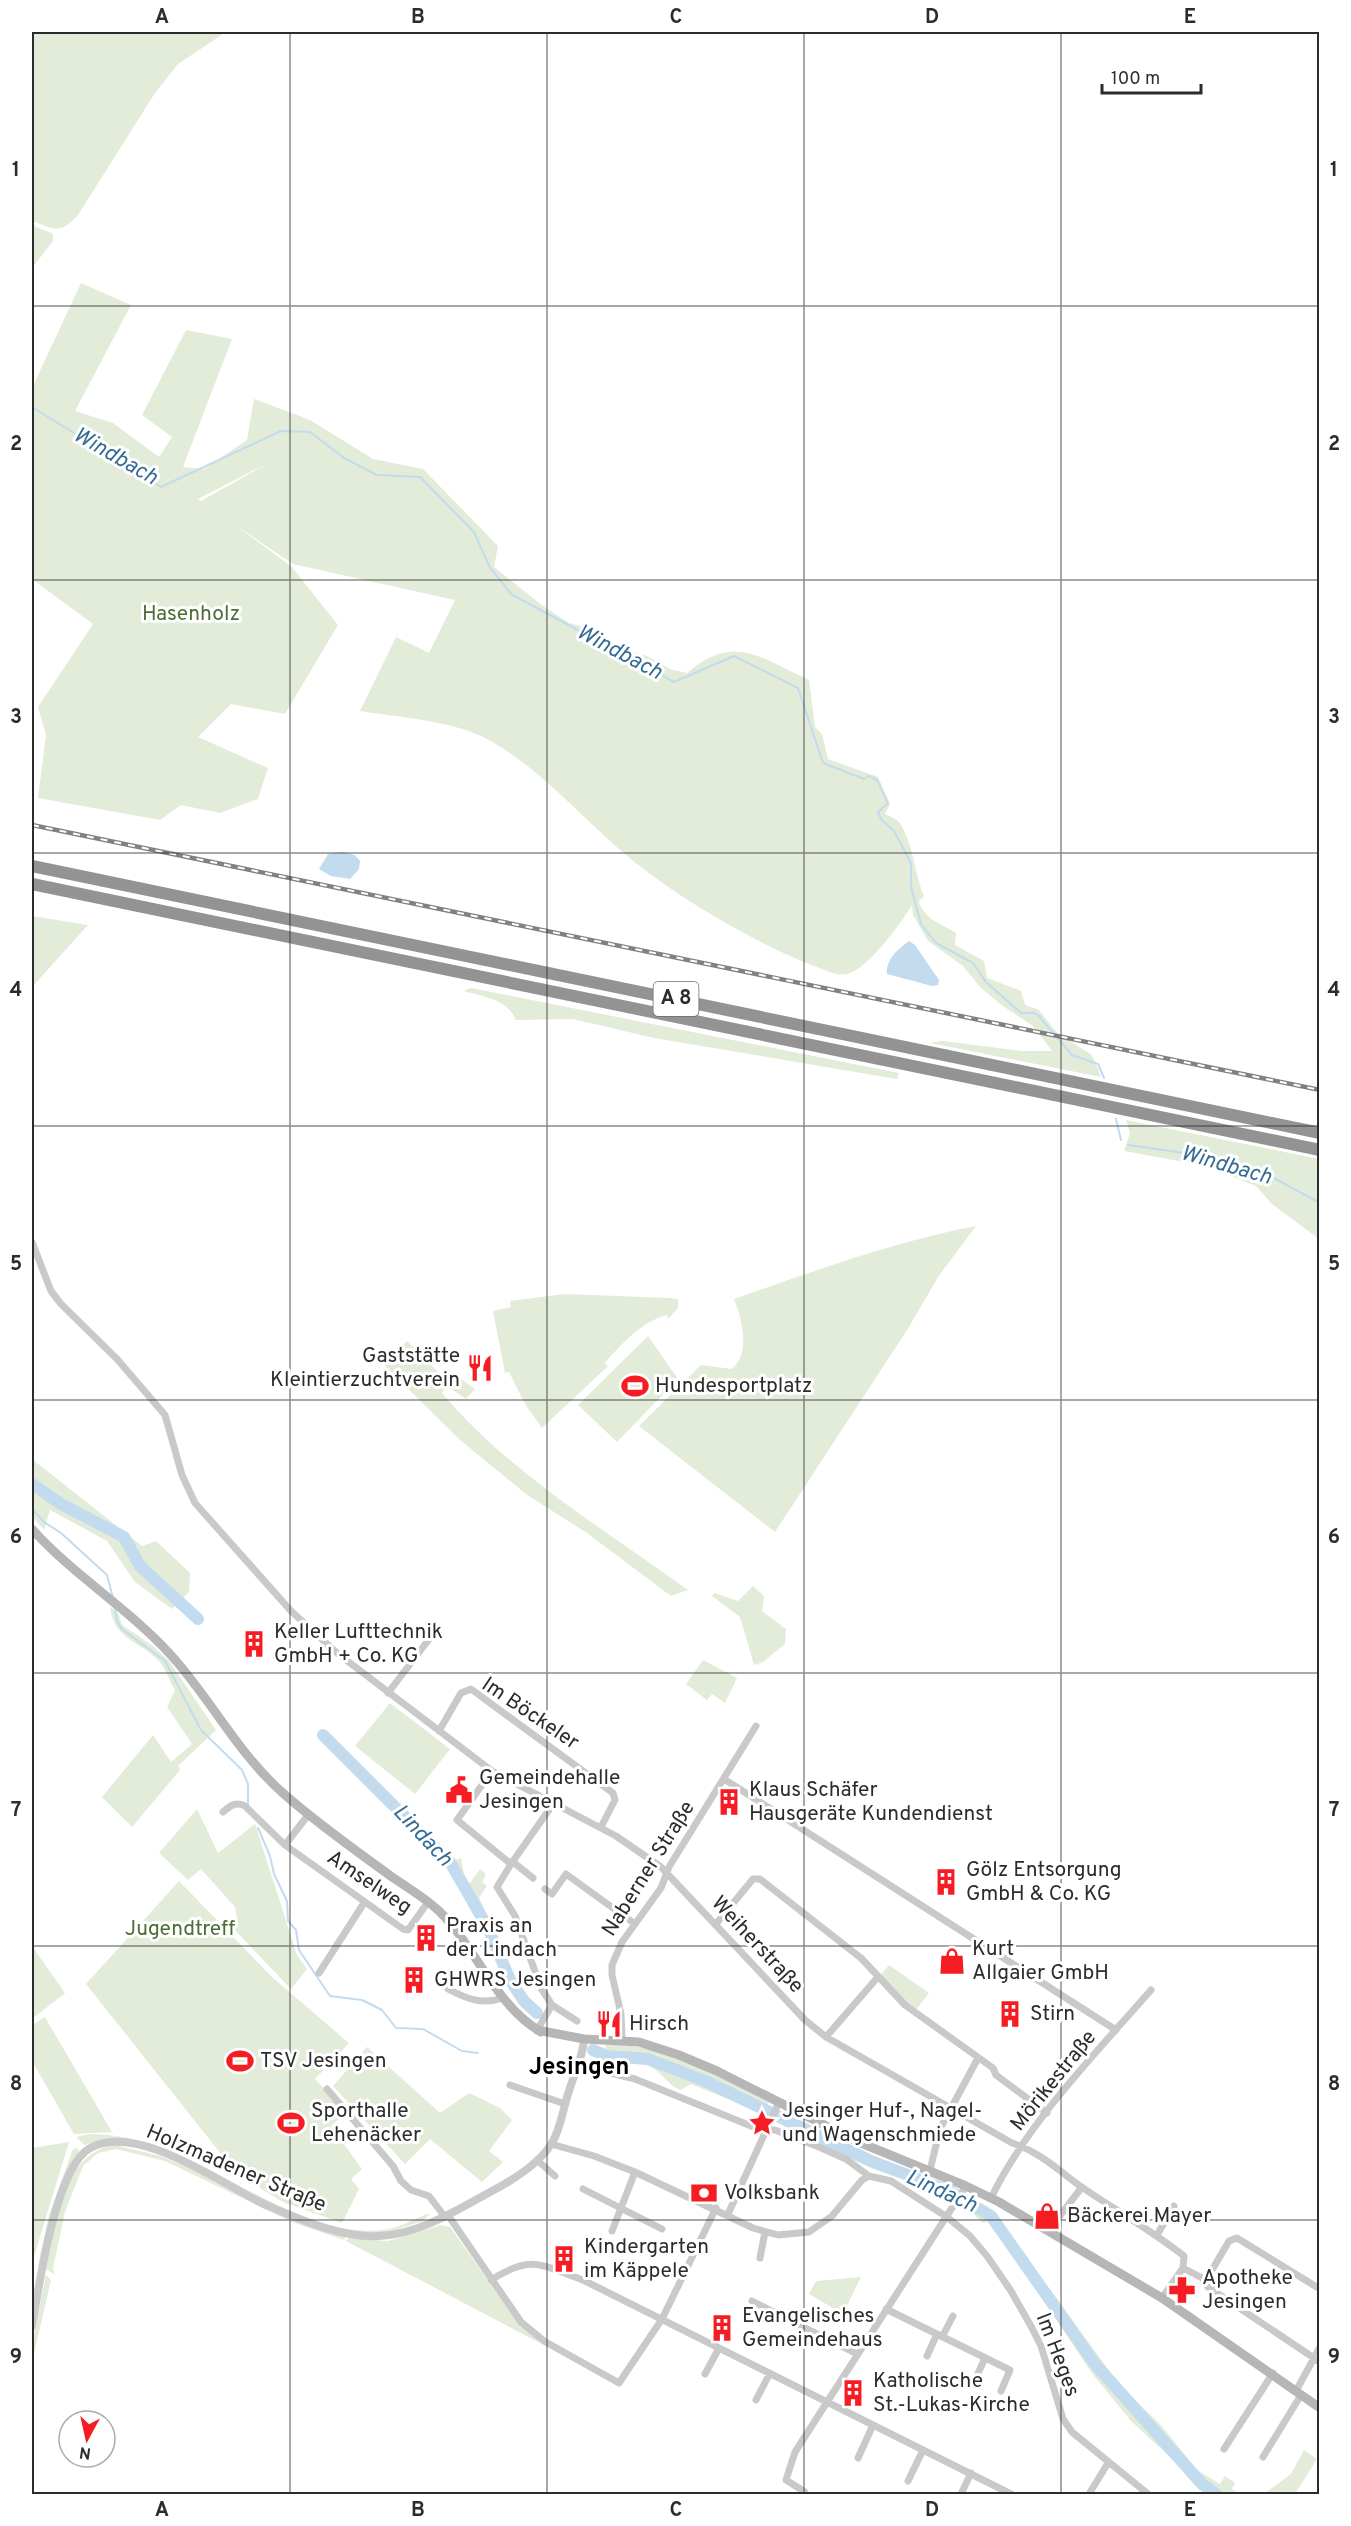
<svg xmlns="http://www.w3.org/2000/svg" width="1351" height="2526" font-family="Overpass,sans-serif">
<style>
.green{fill:#e2ecd8;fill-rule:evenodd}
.water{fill:#c2dbee}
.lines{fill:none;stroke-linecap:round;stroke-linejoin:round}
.stream{stroke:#c2dbee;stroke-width:2}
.river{stroke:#c2dbee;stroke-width:12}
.minor{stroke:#c9c9c9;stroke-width:7}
.tertiary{stroke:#c9c9c9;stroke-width:8}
.secondary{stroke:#b6b6b6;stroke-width:9}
.motorway{stroke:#939393;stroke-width:12}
.rail-casing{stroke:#818181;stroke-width:4.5}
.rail{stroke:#fff;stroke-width:2;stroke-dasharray:7;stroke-linecap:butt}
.grid{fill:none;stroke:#2c2c2c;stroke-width:1.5;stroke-opacity:0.55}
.labels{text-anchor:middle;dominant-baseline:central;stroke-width:6;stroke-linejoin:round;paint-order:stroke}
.shield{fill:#fff;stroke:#6b6b6b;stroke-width:1.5}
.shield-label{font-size:20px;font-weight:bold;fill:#2c2c2c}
.park-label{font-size:21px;fill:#4d6c36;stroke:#fff}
.poi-label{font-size:21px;fill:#2c2c2c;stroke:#fff;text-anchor:start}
.street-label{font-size:21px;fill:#2c2c2c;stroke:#fff}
.water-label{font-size:22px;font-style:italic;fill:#336b95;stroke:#fff}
.quarter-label{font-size:24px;font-weight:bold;fill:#000;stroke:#fff}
.neatline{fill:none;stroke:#2c2c2c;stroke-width:2}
.grid-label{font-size:20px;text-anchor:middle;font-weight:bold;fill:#2c2c2c}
</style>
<rect width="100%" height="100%" fill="#fff"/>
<path class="green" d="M 32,32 L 226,32 L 178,64 L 155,93 L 78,215 C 60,235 55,229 32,221 Z
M 32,225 L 53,234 L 53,241 L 32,268 Z
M 81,283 L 131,305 L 75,411 L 113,423 L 159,457 L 172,437 L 142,415 L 186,330 L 232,339 L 183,467 L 204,469 L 247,440 L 254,399 L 310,420 L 373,459 L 423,469 L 498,546 L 494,567 L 543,606 L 569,623 L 588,628 L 609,645 L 647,656 L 670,669 L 687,673 C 734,632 760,658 809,680 L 815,727 L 822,734 L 828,759 L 878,777 L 890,804 L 885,814 C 889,816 895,818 898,821 C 912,837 915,876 924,896 L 919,901 C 922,918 943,925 956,933 L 955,945 L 984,961 L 987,978 L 1021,991 L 1025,1005 L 1039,1010 L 1057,1033 L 1092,1055 L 1101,1077 L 930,1043 L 943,1041 L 1021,1051 L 1052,1051 L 1033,1026 L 1003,1006 L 981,988 L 963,966 L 928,941 L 913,915 L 912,905 C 902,922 869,967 850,973 C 842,976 834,974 827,971 C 761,947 680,900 626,855 C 581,817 541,769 489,740 C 452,720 402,718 360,711 L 396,637 L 429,653 L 455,600 L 293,564 L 235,525 L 291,566 L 338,625 L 285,714 L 231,704 L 198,737 L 268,768 L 258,799 L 220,813 L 181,805 L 160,820 L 38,798 L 46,735 L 38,707 L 93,624 L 32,579 L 32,388 ZM 263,466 L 201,501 L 198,499 L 262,466 Z
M 32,916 L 88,925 L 32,987 Z
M 471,988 L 899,1073 L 897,1079 L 654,1038 L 573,1019 L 516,1020 C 507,999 484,997 464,991 Z
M 1126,1120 L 1319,1159 L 1319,1239 L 1272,1204 L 1256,1186 L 1206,1166 L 1124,1151 L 1130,1133 Z
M 976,1226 L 938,1277 L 909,1327 L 775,1532 L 639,1426 L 701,1365 L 732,1369 C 751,1352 742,1319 734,1299 C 814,1271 893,1242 976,1226 Z
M 565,1294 L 670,1298 L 678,1299 L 678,1308 L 668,1319 L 667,1315 C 640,1322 623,1344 604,1363 L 608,1366 L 542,1428 L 525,1404 L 509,1372 L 505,1373 L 493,1311 L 511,1307 L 510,1301 Z
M 648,1336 L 678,1379 L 617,1442 L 578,1405 Z
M 407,1341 L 443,1377 L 452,1372 L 475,1389 L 466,1399 L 447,1386 L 442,1393 C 509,1473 604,1529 688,1590 L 671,1596 L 587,1533 L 527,1495 L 459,1439 L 383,1364 Z
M 32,1459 L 142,1546 L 156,1541 L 190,1573 L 189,1592 L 172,1609 L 135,1582 L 107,1541 L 50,1510 L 44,1530 L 32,1516 Z
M 753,1586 L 764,1596 L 762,1611 L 786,1629 L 785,1644 L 763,1662 L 754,1665 L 740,1617 L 712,1596 L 714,1593 L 738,1601 Z
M 110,1606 L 119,1615 L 122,1625 L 153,1646 L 169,1661 L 216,1730 L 178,1766 L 180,1770 L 132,1827 L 102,1797 L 153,1735 L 171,1762 L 192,1744 L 167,1707 L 175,1690 C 169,1681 166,1669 159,1661 C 137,1639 113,1639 110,1606 Z
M 703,1660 L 737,1678 L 725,1703 L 712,1694 L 707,1700 L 686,1684 Z
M 390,1703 L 450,1749 L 415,1794 L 355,1746 Z
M 197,1809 L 218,1853 L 255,1824 L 297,1955 L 307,1969 L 291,1989 L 231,1926 L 237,1920 L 235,1907 L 201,1869 L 188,1880 L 159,1853 Z
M 461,1858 L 465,1880 L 470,1883 L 480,1869 L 486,1874 L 482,1882 L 487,1886 L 479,1898 C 496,1932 507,1969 530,1999 L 527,2002 L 511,1979 L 489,1927 L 452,1861 Z
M 179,1881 L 273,1978 L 349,2043 L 315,2079 L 346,2113 L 331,2126 L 362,2169 L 351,2179 L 359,2189 L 342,2223 L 283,2202 L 237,2174 L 86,1984 Z
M 32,1946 L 65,1993 L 32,2019 Z
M 889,1965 L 929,1993 L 915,2011 L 879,1977 Z
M 45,2017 L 112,2132 L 74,2134 L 32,2061 L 32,2025 Z
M 606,2045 C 663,2042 719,2077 768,2102 L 769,2109 L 738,2093 L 730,2100 L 691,2084 L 681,2090 C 666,2085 662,2070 646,2065 C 632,2061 617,2067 602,2063 Z
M 367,2047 L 440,2113 L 469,2093 L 500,2108 L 512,2120 L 489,2151 L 503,2162 L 482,2182 L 430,2139 L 405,2164 L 333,2086 Z
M 791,2123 L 879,2166 L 881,2161 L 951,2188 L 954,2197 L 876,2170 L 789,2132 Z
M 90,2134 C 194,2133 287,2241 383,2230 C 401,2228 413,2219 430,2213 L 423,2221 L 385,2233 L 349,2231 L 312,2221 L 124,2139 L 105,2139 L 84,2145 L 76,2137 Z
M 69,2142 L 32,2263 L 32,2148 Z
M 114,2145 L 161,2156 L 346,2236 L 344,2240 L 292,2222 L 165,2161 L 116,2149 L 98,2153 L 83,2166 L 65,2212 L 53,2268 L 55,2275 L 46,2269 C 56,2226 61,2154 114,2145 Z
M 77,2148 L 80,2152 L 38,2265 L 49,2215 L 73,2149 Z
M 971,2199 L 993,2211 L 1029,2259 L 1021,2264 L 990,2221 L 983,2223 L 964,2205 Z
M 441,2225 L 450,2227 L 510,2311 L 540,2343 L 346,2241 L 349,2238 L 388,2241 Z
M 46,2275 L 51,2280 L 32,2362 L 32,2345 Z
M 861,2277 L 843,2314 L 809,2294 L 816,2281 Z
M 1050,2289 L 1121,2387 L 1161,2425 L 1197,2470 L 1220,2484 L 1225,2476 L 1235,2483 L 1232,2489 L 1241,2494 L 1208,2494 L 1195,2485 L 1171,2458 L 1130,2420 L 1091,2372 L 1040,2295 Z
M 1304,2450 L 1317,2459 L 1295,2494 L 1264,2494 L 1291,2474 Z"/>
<path class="water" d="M 342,852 L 355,855 L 360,861 L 359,869 L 350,879 L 331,876 L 319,869 L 328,854 Z
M 909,941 L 915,945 L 939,980 L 938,985 L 932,986 L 887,974 C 885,960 898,949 909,941 Z"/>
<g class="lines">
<path class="stream" d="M 32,407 L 161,487 L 281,431 L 310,432 L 344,458 L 377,475 L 420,477 L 474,532 L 489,566 L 511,594 L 674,682 L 734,656 L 798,688 L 823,763 L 864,779 L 869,776 L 877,780 L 888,803 L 878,812 L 881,819 L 894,831 L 911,863 L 911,887 L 921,924 L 936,943 L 973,963 L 986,982 L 1021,1013 L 1034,1013 L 1039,1016 L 1072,1055 L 1098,1064 L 1104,1078
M 1116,1119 L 1121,1140
M 1128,1145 L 1206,1156 L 1272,1177 L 1320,1203
M 32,1505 L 33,1510 L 44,1522 L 61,1533 L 107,1575 L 113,1598
M 115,1607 L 117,1621 L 122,1629 L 165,1661 L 201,1730 L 242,1770 L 248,1784 L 248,1805
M 258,1828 L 270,1856 L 274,1874 L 287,1901 L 288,1921 L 296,1930 L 299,1950 L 330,1996 L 362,2000 L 382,2010 L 396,2028 L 423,2029 L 462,2051 L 478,2053"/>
<path class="river" d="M 32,1484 L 61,1504 L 124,1537 L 140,1566 L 198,1619
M 323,1735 L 450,1862 L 488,1928 L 510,1980 L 524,2001 L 537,2013
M 593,2050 L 606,2056 L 648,2059 L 705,2081 L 871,2161 L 950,2191 L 991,2216 L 1095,2364 L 1202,2484 L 1216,2494"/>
<path class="minor" d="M 32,1242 L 51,1291 L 61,1304 L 117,1359 L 165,1415 L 182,1475 L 195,1503 L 291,1611 L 337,1653 L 492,1771 L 616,1836 L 661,1867 L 805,2020 L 826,2037 L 1012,2143 C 1040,2152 1059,2171 1083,2188 C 1117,2211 1152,2231 1184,2256 L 1183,2268 L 1202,2278 L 1208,2287 L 1320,2362
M 388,1693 L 433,1634
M 439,1731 L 461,1693 L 471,1689 L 613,1793 L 615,1800 L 601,1827
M 492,1771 L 457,1820 L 511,1864 L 497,1887 L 515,1916 L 541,1988 L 552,2005 L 577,2021
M 724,1779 L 1116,2030
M 223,1812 C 230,1806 236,1801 245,1806 L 285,1845 L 403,1929 L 408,1930 L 428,1902
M 285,1845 L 308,1815
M 513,1862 L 533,1878
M 511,1864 L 553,1804
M 545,1889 L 552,1894 L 566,1874 L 635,1924
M 716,1924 L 753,1879 L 760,1879 L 861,1958 L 905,2005 L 993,2068 L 996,2075 L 1047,2113
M 319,1973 L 364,1903
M 448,1989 C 467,1999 482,2005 503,1998
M 537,2030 L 552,2005
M 826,2037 L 877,1978
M 622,2040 L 621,2014 L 612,1975 L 612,1965 L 622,1942 L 661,1888 L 669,1867 L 756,1726
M 578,2065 L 635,2079 L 756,2128 L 775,2130 L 819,2147 L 846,2159 L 869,2176 L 891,2181 L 947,2217 L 970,2236 L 987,2256 L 1011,2291 L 1032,2328 L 1041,2346 L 1063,2419 L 1072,2432 L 1148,2494
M 510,2085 L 565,2104
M 327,2089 L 393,2166 L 401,2181 L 411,2190 L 429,2196 L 445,2217
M 551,2144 L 594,2156 L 635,2172 L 753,2228 L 778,2235 L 809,2232 L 832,2216 L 862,2180 L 869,2176
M 537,2160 L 555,2176
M 930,2170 L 940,2129 L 978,2058
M 583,2189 L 662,2229
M 991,2198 C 1028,2122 1096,2053 1151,1990
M 728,2214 L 779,2102
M 448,2215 L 521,2322 L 544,2341 L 619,2383 L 662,2319 L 716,2208
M 1049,2230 L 1082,2187
M 612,2231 L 635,2172
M 1157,2235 L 1174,2206
M 760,2258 L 765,2232
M 491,2280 C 532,2254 541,2265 583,2280 L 1011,2494
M 1205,2282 L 1229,2241 L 1237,2238 L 1320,2289
M 1162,2298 L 1183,2268
M 752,2301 L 857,2354
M 886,2309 L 1010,2370 L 1001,2391
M 942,2337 L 953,2316
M 927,2356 L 937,2334
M 705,2374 L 719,2348
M 975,2380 L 985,2358
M 1296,2391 L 1320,2347
M 756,2400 L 770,2373
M 1224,2449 L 1273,2373
M 1263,2457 L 1301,2395
M 858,2458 L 873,2425
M 908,2481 L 923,2450
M 805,2494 L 805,2492 L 786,2480 L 795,2452 L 966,2186
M 961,2494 L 971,2473
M 1089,2494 L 1108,2463"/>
<path class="tertiary" d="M 32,2326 C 39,2287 55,2168 90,2148 C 138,2122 223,2185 266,2205 C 301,2220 341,2238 379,2236 C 420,2234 457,2210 492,2191 C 513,2180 539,2164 552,2143 C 561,2128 563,2108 569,2091 C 574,2074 583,2058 584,2039"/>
<path class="secondary" d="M 32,1529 C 73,1575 128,1608 170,1654 C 211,1699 238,1754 284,1794 C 318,1824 355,1850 392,1877 C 408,1888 426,1898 440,1912 C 477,1949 495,2005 541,2032
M 537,2030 L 584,2039 L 639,2042 L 679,2055 L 717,2071 L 856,2141 L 966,2186 L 999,2202 L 1162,2298 L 1320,2408"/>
<path class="motorway" d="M 32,866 L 1320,1133
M 32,884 L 1320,1150"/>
<defs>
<path id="rail" d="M 32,825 L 1320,1090"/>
</defs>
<use href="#rail" class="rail-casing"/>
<use href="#rail" class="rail"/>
</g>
<path class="grid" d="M 290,32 L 290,2494M 547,32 L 547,2494M 804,32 L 804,2494M 1061,32 L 1061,2494M 32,306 L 1320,306M 32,580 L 1320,580M 32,853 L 1320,853M 32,1126 L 1320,1126M 32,1400 L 1320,1400M 32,1673 L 1320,1673M 32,1946 L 1320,1946M 32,2220 L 1320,2220"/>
<defs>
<symbol id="restaurant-bare" viewBox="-9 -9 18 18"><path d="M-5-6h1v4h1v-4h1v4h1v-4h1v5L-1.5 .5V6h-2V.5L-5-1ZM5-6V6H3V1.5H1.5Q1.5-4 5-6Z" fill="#f61c23" stroke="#fff" stroke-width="2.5" paint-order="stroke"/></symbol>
<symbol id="stadium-bare" viewBox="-9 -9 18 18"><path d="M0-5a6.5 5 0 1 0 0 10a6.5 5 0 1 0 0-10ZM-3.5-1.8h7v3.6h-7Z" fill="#f61c23" stroke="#fff" stroke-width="2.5" paint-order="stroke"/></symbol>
<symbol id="building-bare" viewBox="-9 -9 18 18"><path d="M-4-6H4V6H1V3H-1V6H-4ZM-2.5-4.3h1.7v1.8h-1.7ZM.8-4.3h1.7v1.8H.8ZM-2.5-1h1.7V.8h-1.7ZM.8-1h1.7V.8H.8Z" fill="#f61c23" stroke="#fff" stroke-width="2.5" paint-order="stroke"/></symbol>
<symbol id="civic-bare" viewBox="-9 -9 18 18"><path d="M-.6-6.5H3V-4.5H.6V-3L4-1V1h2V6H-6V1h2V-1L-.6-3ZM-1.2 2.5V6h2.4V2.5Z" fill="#f61c23" stroke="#fff" stroke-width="2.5" paint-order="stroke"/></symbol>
<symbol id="shop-bare" viewBox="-9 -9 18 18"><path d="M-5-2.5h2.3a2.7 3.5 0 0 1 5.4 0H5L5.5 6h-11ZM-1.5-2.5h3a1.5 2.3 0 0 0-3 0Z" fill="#f61c23" stroke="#fff" stroke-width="2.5" paint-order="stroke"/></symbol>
<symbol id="sight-bare" viewBox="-9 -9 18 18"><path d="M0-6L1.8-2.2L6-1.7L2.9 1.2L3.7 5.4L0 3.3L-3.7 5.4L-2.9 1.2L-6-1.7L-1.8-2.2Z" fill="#f61c23" stroke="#fff" stroke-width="2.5" paint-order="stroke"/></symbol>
<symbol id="bank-bare" viewBox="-9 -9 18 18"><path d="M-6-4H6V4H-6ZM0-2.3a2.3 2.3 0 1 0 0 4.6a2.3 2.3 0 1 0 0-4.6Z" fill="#f61c23" stroke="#fff" stroke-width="2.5" paint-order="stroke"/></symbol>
<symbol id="pharmacy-bare" viewBox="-9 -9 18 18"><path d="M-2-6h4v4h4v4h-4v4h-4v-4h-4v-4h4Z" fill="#f61c23" stroke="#fff" stroke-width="2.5" paint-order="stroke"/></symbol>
</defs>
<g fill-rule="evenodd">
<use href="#restaurant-bare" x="461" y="1349" width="38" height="38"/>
<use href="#stadium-bare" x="616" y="1367" width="38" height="38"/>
<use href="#building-bare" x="235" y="1625" width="38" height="38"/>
<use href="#civic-bare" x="440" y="1771" width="38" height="38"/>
<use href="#building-bare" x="710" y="1783" width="38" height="38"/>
<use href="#building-bare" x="927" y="1863" width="38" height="38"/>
<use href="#building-bare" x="407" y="1919" width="38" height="38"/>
<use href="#shop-bare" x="933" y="1942" width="38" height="38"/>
<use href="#building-bare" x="395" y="1961" width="38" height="38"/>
<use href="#building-bare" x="991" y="1995" width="38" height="38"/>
<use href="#restaurant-bare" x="590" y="2005" width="38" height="38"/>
<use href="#stadium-bare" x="221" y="2042" width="38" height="38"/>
<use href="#stadium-bare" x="272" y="2104" width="38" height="38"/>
<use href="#sight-bare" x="743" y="2104" width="38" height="38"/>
<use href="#bank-bare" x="685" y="2174" width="38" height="38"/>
<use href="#shop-bare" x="1028" y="2197" width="38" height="38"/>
<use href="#building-bare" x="545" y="2240" width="38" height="38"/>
<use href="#pharmacy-bare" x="1163" y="2271" width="38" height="38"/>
<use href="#building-bare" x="703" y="2309" width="38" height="38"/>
<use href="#building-bare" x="834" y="2374" width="38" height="38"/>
</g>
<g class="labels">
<rect class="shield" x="653.5" y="982" width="45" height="34" rx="4.5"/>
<g class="shield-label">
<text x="676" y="999">A 8</text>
</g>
<g class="park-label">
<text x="191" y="614">Hasenholz</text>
<text x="180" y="1929">Jugendtreff</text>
</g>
<g class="poi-label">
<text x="460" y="1356" text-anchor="end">Gaststätte<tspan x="460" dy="24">Kleintierzuchtverein</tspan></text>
<text x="655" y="1386">Hundesportplatz</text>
<text x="274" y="1632">Keller Lufttechnik<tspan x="274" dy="24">GmbH + Co. KG</tspan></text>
<text x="479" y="1778">Gemeindehalle<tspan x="479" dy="24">Jesingen</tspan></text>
<text x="749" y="1790">Klaus Schäfer<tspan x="749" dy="24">Hausgeräte Kundendienst</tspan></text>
<text x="966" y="1870">Gölz Entsorgung<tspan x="966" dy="24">GmbH &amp; Co. KG</tspan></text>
<text x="446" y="1926">Praxis an<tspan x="446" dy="24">der Lindach</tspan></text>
<text x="972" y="1949">Kurt<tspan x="972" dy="24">Allgaier GmbH</tspan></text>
<text x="434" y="1980">GHWRS Jesingen</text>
<text x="1030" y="2014">Stirn</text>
<text x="629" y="2024">Hirsch</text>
<text x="260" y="2061">TSV Jesingen</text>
<text x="311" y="2111">Sporthalle<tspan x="311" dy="24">Lehenäcker</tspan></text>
<text x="782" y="2111">Jesinger Huf-, Nagel-<tspan x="782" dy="24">und Wagenschmiede</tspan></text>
<text x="724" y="2193">Volksbank</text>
<text x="1067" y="2216">Bäckerei Mayer</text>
<text x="584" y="2247">Kindergarten<tspan x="584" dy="24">im Käppele</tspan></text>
<text x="1202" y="2278">Apotheke<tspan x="1202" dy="24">Jesingen</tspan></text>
<text x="742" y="2316">Evangelisches<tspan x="742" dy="24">Gemeindehaus</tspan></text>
<text x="873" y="2381">Katholische<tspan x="873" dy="24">St.-Lukas-Kirche</tspan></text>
</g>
<g class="street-label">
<text transform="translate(530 1714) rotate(34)">Im Böckeler</text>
<text transform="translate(649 1869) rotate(-58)">Naberner Straße</text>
<text transform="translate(369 1883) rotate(34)">Amselweg</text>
<text transform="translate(757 1945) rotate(47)">Weiherstraße</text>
<text transform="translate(1054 2081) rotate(-51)">Mörikestraße</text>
<text transform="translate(236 2169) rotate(23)">Holzmadener Straße</text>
<text transform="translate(1057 2355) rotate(69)">Im Heges</text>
</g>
<g class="water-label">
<text transform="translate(115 457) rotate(30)">Windbach</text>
<text transform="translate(619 653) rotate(28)">Windbach</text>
<text transform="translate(1226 1166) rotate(16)">Windbach</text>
<text transform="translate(422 1836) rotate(47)">Lindach</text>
<text transform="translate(941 2192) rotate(24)">Lindach</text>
</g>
<g class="quarter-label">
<text x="579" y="2068">Jesingen</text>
</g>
</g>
<rect width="1351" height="2526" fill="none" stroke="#ffffff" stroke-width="66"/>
<g transform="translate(87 2439) rotate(188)"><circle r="28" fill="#ffffff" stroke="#ababab" stroke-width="1.5"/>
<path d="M0-4.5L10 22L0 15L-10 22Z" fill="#f61c23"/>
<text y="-9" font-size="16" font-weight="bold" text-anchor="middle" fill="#2c2c2c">N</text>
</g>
<path d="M1102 84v9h99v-9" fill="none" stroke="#2c2c2c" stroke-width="3"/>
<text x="1111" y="84" font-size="18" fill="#2c2c2c" stroke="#ffffff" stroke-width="4.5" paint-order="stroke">100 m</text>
<rect x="33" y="33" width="1285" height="2460" class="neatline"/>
<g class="grid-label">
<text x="162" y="23">A</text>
<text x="418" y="23">B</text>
<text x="676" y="23">C</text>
<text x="932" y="23">D</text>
<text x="1190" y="23">E</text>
<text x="16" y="176">1</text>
<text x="1334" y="176">1</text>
<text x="16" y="450">2</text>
<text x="1334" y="450">2</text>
<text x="16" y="723">3</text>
<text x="1334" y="723">3</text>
<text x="16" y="996">4</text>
<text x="1334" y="996">4</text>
<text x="16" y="1270">5</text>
<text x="1334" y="1270">5</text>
<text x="16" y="1543">6</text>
<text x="1334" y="1543">6</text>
<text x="16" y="1816">7</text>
<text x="1334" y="1816">7</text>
<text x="16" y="2090">8</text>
<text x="1334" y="2090">8</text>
<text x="16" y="2363">9</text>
<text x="1334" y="2363">9</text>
<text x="162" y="2516">A</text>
<text x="418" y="2516">B</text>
<text x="676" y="2516">C</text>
<text x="932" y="2516">D</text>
<text x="1190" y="2516">E</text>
</g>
</svg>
